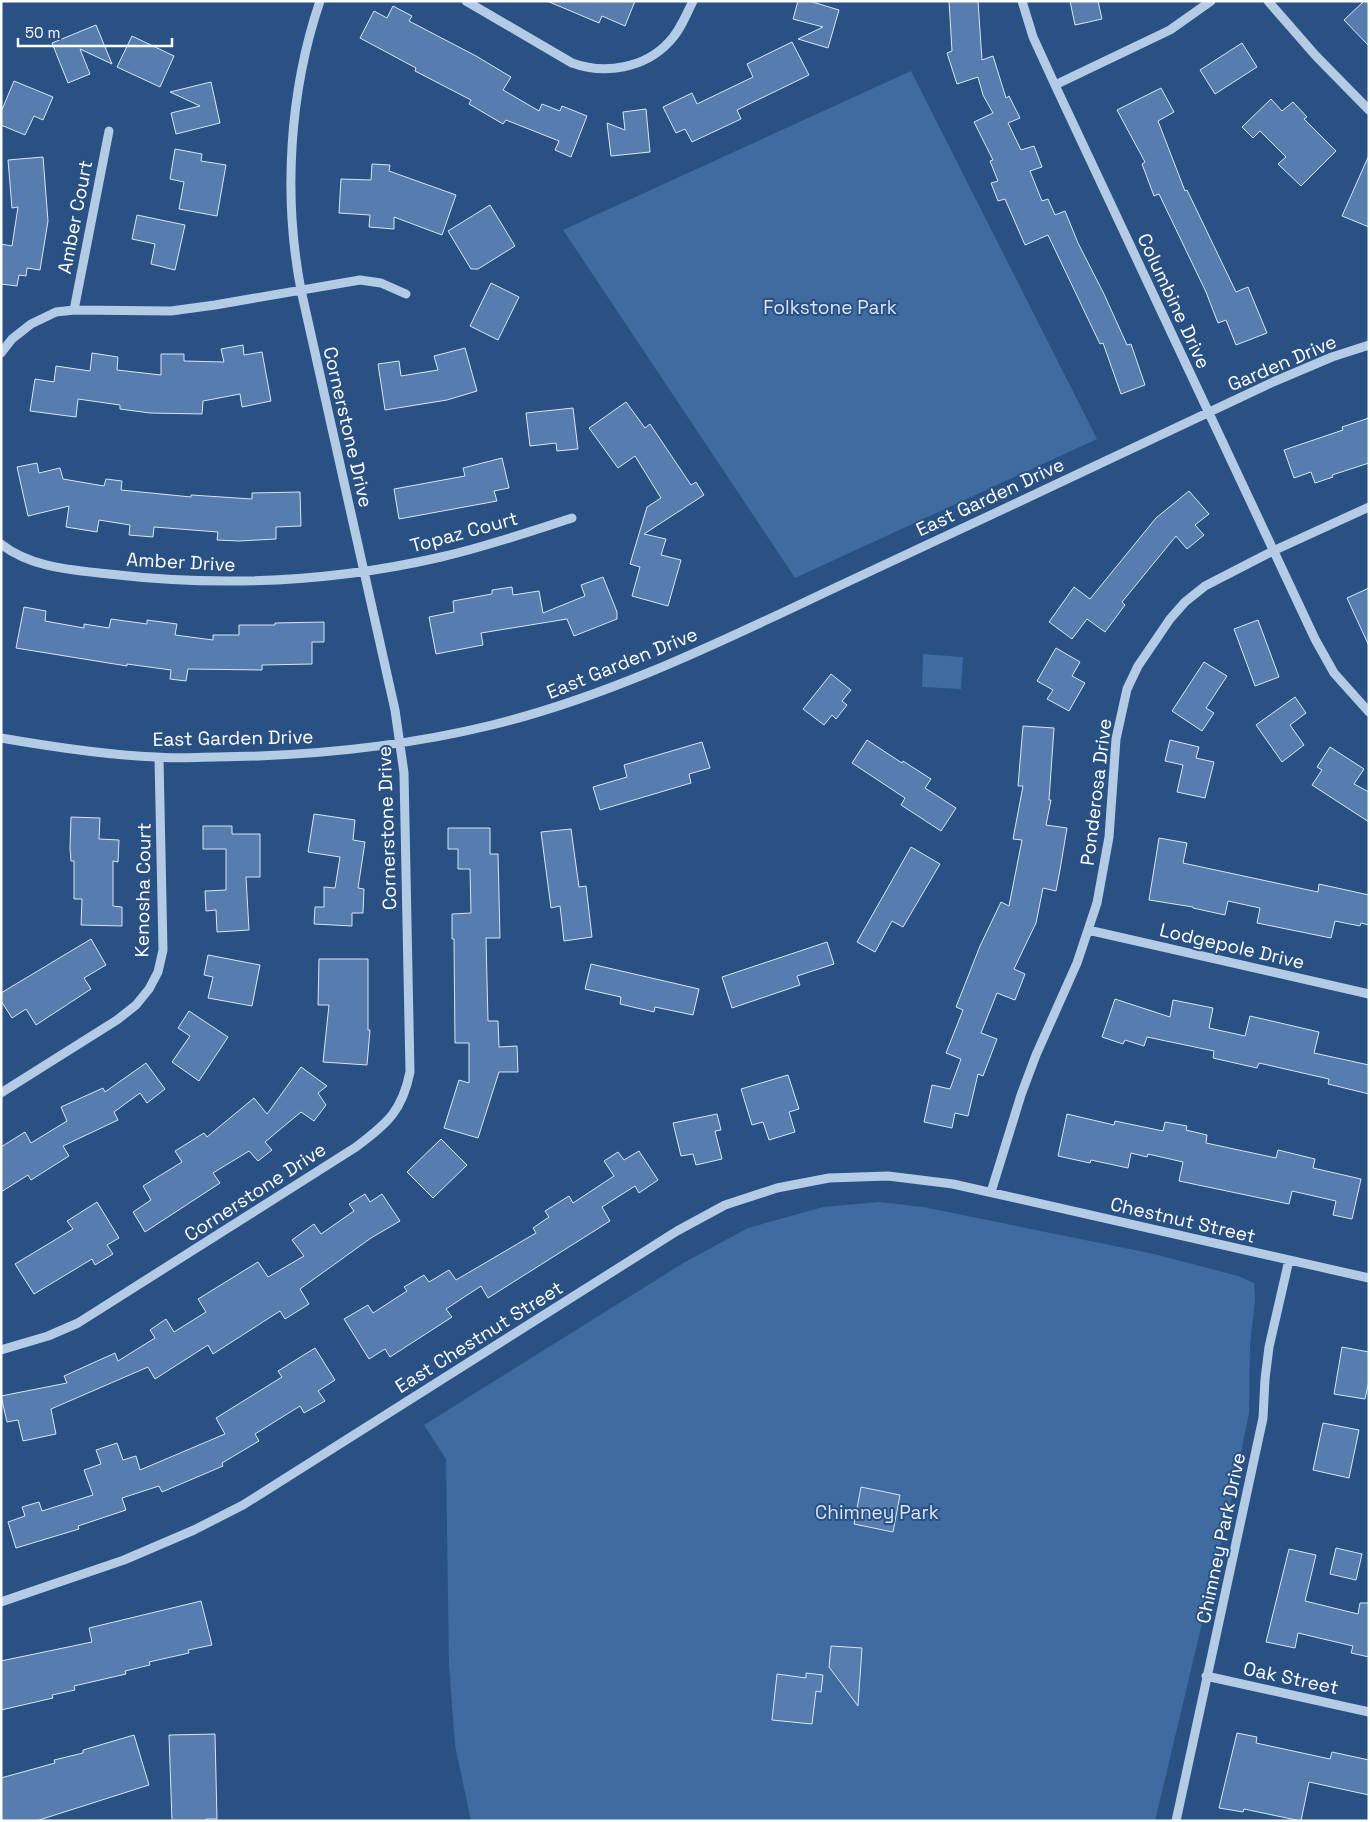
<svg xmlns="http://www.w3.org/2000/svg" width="1370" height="1822" font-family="'Space Grotesk',sans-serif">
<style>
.green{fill:#3f6ba0}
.building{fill:#567dad;stroke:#d7e5f5}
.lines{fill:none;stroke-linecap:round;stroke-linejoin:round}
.minor{stroke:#b4cbe6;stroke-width:9}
.labels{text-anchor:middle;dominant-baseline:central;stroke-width:4;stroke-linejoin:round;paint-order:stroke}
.street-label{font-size:19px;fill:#fff;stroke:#2a5184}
.park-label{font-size:19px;fill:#d7e5f5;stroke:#2a5184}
</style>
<rect width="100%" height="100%" fill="#2a5184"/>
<path class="green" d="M 911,71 L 1097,439 L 795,578 L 563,230 Z
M 923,654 L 963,657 L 961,689 L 922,687 Z
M 879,1202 L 923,1207 L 1154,1254 L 1238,1276 L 1254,1283 L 1255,1300 L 1250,1345 L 1249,1413 L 1230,1506 L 1155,1821 L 471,1821 L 455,1745 L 449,1665 L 446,1459 L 424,1425 L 685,1262 L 748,1228 L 823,1207 Z"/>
<path class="building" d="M 547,1 L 635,1 L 625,26 L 602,16 L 599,23 Z
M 798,1 L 809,1 L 839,10 L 828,48 L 798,39 L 823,27 L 793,19 Z
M 949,1 L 978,1 L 982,60 L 993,56 L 1006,98 L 1009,96 L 1020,118 L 1008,123 L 1021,150 L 1034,146 L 1042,167 L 1030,171 L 1042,201 L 1048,199 L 1055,215 L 1065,211 L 1078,243 L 1104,294 L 1127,345 L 1131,344 L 1145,385 L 1121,394 L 1103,343 L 1100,344 L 1048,235 L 1025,245 L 1005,199 L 998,201 L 991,183 L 998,181 L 990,161 L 993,160 L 974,122 L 993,113 L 983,95 L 978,77 L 957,84 L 947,53 L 952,51 Z
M 1070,1 L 1098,1 L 1102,19 L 1075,25 Z
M 1364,1 L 1369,1 L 1369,46 L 1344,20 Z
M 393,6 L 412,16 L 409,21 L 476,56 L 511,77 L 503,90 L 539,111 L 542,104 L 560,111 L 562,106 L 587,116 L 571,157 L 555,150 L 559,141 L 506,120 L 503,124 L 469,104 L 471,100 L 415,71 L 416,68 L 360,38 L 374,11 L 387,18 Z
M 96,25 L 112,64 L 80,49 L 90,74 L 68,83 L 52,43 Z
M 132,36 L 174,56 L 160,87 L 117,67 Z
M 792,42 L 809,75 L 737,110 L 741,119 L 692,142 L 685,129 L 676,133 L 663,107 L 692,93 L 697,104 L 753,77 L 747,64 Z
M 1242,43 L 1257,67 L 1215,94 L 1200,70 Z
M 14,81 L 53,97 L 43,120 L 34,116 L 25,135 L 1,125 L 1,112 Z
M 211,82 L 220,123 L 176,134 L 171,113 L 200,106 L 170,92 Z
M 1161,88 L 1174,112 L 1158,121 L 1185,191 L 1187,190 L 1236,292 L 1248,287 L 1267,333 L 1236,345 L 1226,320 L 1218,323 L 1206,292 L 1159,194 L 1154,196 L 1142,164 L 1145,162 L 1117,110 Z
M 1271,99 L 1282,111 L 1293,102 L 1307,117 L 1304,119 L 1336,151 L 1301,186 L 1278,164 L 1286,157 L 1260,131 L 1253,138 L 1242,127 Z
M 646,109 L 650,152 L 611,156 L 607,123 L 625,130 L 623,112 Z
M 175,149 L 202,154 L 201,161 L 226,165 L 217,216 L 179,209 L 184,182 L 170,179 Z
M 1369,155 L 1369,227 L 1342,216 Z
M 43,157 L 48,221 L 40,270 L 27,268 L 26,276 L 19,275 L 17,286 L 1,284 L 1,244 L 12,246 L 18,207 L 12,208 L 8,160 Z
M 372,164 L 390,165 L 389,171 L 456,195 L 442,235 L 394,217 L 394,229 L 369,227 L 370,215 L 339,213 L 341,179 L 371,180 Z
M 490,205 L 515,246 L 478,269 L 471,269 L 448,231 Z
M 137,215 L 185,225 L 175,270 L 151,264 L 155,244 L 132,239 Z
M 491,283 L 519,297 L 498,340 L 470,326 Z
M 243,345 L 244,355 L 262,352 L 271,401 L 242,407 L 240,394 L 203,401 L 202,414 L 150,413 L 120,409 L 120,405 L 78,399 L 76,417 L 30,411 L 35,379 L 54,382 L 56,366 L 90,371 L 92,353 L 118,357 L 117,370 L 161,375 L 161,354 L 184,354 L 184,361 L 224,362 L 221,349 Z
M 465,348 L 477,391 L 447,400 L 385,410 L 378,364 L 399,361 L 401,376 L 438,370 L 434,356 Z
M 626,402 L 645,428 L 650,424 L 691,485 L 696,482 L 704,495 L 644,534 L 666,539 L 661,555 L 681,560 L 668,606 L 632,596 L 640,567 L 630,564 L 647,507 L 661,498 L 635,456 L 618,468 L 589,428 Z
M 573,408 L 578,449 L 557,451 L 556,443 L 530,446 L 526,413 Z
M 1369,418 L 1369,463 L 1332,475 L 1333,477 L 1315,483 L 1311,472 L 1294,478 L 1284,450 L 1343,430 L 1342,427 Z
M 502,458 L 509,488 L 494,491 L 497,501 L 399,519 L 394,489 L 465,476 L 463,468 Z
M 37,463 L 39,473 L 60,468 L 63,479 L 104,486 L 106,479 L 122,481 L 121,490 L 191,497 L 191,495 L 252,499 L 252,493 L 300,492 L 301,526 L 276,527 L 276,539 L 239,541 L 217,540 L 218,532 L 154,527 L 153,537 L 129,535 L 130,525 L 99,520 L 97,532 L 66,527 L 69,506 L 28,516 L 17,467 Z
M 1189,491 L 1209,514 L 1195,525 L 1204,535 L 1187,549 L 1176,536 L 1122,602 L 1125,605 L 1105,632 L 1087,619 L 1072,639 L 1049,622 L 1074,587 L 1090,599 L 1156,518 Z
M 603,577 L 617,612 L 617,619 L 574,636 L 567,619 L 481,633 L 483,645 L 436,654 L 429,617 L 454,612 L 453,601 L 492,594 L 492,590 L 512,587 L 513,595 L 539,591 L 543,613 L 585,596 L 581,585 Z
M 1369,588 L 1369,646 L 1347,598 Z
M 24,607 L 46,611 L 45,621 L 84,628 L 84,624 L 109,628 L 111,619 L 147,624 L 147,620 L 177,624 L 175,635 L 213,640 L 213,635 L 239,635 L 239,625 L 275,625 L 275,623 L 324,622 L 324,642 L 312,642 L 312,664 L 262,665 L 262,670 L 188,669 L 186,681 L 170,679 L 171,670 L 127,664 L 127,666 L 16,648 Z
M 1258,620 L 1279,677 L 1255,686 L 1234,629 Z
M 1056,648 L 1080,662 L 1072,676 L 1085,683 L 1069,711 L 1047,699 L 1053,690 L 1037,681 Z
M 1204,662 L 1227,676 L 1206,708 L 1214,713 L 1202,731 L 1172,711 Z
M 831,674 L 851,690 L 842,701 L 847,705 L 836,719 L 832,715 L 824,725 L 803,709 Z
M 1295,697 L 1306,713 L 1290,725 L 1304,745 L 1282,762 L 1256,725 Z
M 1023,726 L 1054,728 L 1049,800 L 1051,800 L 1046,825 L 1067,828 L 1060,870 L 1056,891 L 1043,888 L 1036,923 L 1014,969 L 1025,974 L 1015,1000 L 997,993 L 981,1033 L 997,1039 L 983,1076 L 978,1074 L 968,1116 L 955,1113 L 952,1128 L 924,1122 L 932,1085 L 950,1089 L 961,1059 L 946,1053 L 963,1010 L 956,1007 L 980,946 L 1001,902 L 1009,906 L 1022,840 L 1013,839 L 1023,786 L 1018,786 Z
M 867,740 L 902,763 L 903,761 L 931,779 L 925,788 L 956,808 L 941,831 L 901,805 L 905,798 L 852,763 Z
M 1170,740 L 1199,747 L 1196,758 L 1214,762 L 1205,798 L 1177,792 L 1183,765 L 1165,761 Z
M 702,742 L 710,768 L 689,774 L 691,783 L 600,810 L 593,787 L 627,777 L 624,765 Z
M 1330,747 L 1364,769 L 1354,784 L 1369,792 L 1369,822 L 1312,785 L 1322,770 L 1317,767 Z
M 314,814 L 355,820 L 353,840 L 365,842 L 358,888 L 364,889 L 363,913 L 352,913 L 352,926 L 314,924 L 315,907 L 324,907 L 324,887 L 335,888 L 340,857 L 308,852 Z
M 71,817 L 100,818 L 99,839 L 119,840 L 118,862 L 113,861 L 113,906 L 122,907 L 122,926 L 81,925 L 82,899 L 74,899 L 74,861 L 71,861 L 70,848 Z
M 203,826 L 232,826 L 232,834 L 260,834 L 260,877 L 246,877 L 249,930 L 217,932 L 216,910 L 206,911 L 205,891 L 226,890 L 226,849 L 203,849 Z
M 448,828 L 490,828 L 490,854 L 498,854 L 500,938 L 486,938 L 488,1021 L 498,1021 L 499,1047 L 517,1046 L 518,1072 L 499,1072 L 478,1138 L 444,1128 L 459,1080 L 469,1083 L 469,1043 L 455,1043 L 454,939 L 452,939 L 452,914 L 471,913 L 470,869 L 458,869 L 458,849 L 448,849 Z
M 571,829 L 579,887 L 586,886 L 592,937 L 564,941 L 560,906 L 551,908 L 541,832 Z
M 1159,838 L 1187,843 L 1183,863 L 1318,892 L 1319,884 L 1369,895 L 1369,925 L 1361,923 L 1360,926 L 1335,921 L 1331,938 L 1257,923 L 1260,908 L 1228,901 L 1225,915 L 1193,908 L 1193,907 L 1149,900 Z
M 911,847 L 940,864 L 903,927 L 892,921 L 875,952 L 857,942 Z
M 91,939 L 106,965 L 84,978 L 91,989 L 36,1025 L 26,1009 L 12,1018 L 1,1001 L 1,993 Z
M 827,942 L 834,964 L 797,976 L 800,985 L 732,1008 L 722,977 Z
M 208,955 L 260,965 L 252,1006 L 208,998 L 213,977 L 204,975 Z
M 319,959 L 368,959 L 368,1030 L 370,1030 L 367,1065 L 323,1062 L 329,1005 L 318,1005 Z
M 591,964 L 699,989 L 693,1015 L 655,1007 L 654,1012 L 620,1004 L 621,997 L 585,989 Z
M 1115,999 L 1170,1017 L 1173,1000 L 1213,1008 L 1209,1028 L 1245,1036 L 1250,1016 L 1319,1032 L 1314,1053 L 1369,1065 L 1369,1094 L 1328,1084 L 1329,1079 L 1259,1063 L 1257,1068 L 1213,1058 L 1214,1051 L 1147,1037 L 1144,1046 L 1125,1040 L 1123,1044 L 1102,1037 Z
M 189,1011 L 228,1037 L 199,1081 L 172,1062 L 190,1036 L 178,1028 Z
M 146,1063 L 165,1089 L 147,1103 L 140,1093 L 114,1112 L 118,1120 L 63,1146 L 69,1156 L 31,1180 L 28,1175 L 1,1192 L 1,1147 L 25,1132 L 31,1143 L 67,1121 L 61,1107 L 103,1088 L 105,1092 Z
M 301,1067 L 327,1086 L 318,1093 L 326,1105 L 314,1121 L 301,1112 L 265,1142 L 272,1150 L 258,1161 L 249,1151 L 213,1173 L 220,1183 L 145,1232 L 133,1212 L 151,1200 L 143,1186 L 182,1162 L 175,1151 L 204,1133 L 207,1137 L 254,1098 L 267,1114 Z
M 788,1075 L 799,1109 L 789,1112 L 795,1132 L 769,1140 L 763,1122 L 752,1125 L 741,1089 Z
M 717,1114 L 721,1130 L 715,1131 L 722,1159 L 696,1165 L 693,1154 L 681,1156 L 673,1123 Z
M 1067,1114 L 1114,1125 L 1115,1121 L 1163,1131 L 1165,1122 L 1187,1126 L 1186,1130 L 1207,1135 L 1206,1143 L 1276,1158 L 1278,1150 L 1315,1159 L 1313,1168 L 1361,1179 L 1352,1219 L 1333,1215 L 1336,1201 L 1292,1191 L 1289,1204 L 1179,1181 L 1183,1162 L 1148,1154 L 1147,1157 L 1131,1153 L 1128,1168 L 1091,1160 L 1090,1163 L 1058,1156 Z
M 441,1139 L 467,1165 L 433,1198 L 407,1172 Z
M 639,1151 L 658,1180 L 639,1193 L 635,1186 L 602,1207 L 610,1221 L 488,1298 L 481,1286 L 446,1309 L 452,1317 L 390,1357 L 385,1349 L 369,1359 L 344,1319 L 368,1305 L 373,1313 L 407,1291 L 404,1287 L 424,1275 L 429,1282 L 449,1270 L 456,1280 L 536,1233 L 533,1228 L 549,1217 L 545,1211 L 569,1196 L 573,1203 L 614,1176 L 604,1161 L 618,1152 L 624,1160 Z
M 365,1194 L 370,1202 L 382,1194 L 400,1221 L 371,1238 L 300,1289 L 309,1304 L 285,1319 L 280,1311 L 213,1354 L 208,1345 L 155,1379 L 148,1367 L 51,1409 L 56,1434 L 23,1441 L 18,1420 L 7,1422 L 1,1396 L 67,1383 L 64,1376 L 115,1353 L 118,1361 L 155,1338 L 150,1330 L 166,1319 L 174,1332 L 206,1312 L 198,1299 L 258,1262 L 268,1277 L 304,1256 L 292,1240 L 314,1224 L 321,1234 L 354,1211 L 349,1204 Z
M 97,1202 L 119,1238 L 107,1245 L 113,1254 L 95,1265 L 92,1259 L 34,1294 L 15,1264 L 73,1229 L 67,1221 Z
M 1342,1347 L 1369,1352 L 1369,1381 L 1365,1399 L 1334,1394 Z
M 315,1348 L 335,1380 L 318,1391 L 325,1401 L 304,1413 L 300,1406 L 255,1434 L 259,1441 L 222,1463 L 223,1466 L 162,1492 L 159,1486 L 122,1498 L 126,1510 L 78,1526 L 79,1529 L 16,1548 L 8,1522 L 25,1516 L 22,1507 L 39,1502 L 42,1511 L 93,1495 L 84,1470 L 101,1464 L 96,1450 L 117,1443 L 123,1460 L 136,1456 L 140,1470 L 225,1434 L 216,1418 L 282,1377 L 278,1371 Z
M 1323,1423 L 1359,1430 L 1349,1478 L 1313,1470 Z
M 861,1487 L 900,1495 L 893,1532 L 854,1524 Z
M 1336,1548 L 1362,1554 L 1356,1580 L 1330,1574 Z
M 1289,1549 L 1316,1555 L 1305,1601 L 1358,1614 L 1360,1603 L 1369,1603 L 1369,1657 L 1351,1653 L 1353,1646 L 1298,1633 L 1295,1648 L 1266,1642 Z
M 201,1601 L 212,1645 L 188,1650 L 189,1653 L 149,1662 L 150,1665 L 125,1671 L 126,1674 L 74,1686 L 75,1690 L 52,1695 L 53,1698 L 1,1710 L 1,1661 L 92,1642 L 89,1628 Z
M 831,1646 L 862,1648 L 858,1706 L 829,1667 Z
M 806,1673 L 823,1675 L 821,1692 L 816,1691 L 812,1724 L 772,1720 L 777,1674 L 806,1678 Z
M 1237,1733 L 1257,1737 L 1256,1743 L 1330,1759 L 1332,1752 L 1369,1760 L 1369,1795 L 1309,1782 L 1301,1821 L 1244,1809 L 1243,1812 L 1219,1808 Z
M 215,1734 L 217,1819 L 206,1819 L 206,1821 L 172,1821 L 169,1735 Z
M 134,1735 L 149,1785 L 36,1821 L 1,1821 L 1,1778 L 55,1763 L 54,1760 L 83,1753 L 83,1750 Z"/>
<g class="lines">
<path class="minor" d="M 466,1 L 572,63 C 605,75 645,68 669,42 C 680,31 686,15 693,1
M 1022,1 L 1033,37 L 1055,85 L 1315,639 L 1334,673 L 1369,712
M 1268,1 L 1316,56 L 1369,110
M 1055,85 L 1170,30 L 1211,1
M 74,310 L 109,131
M 1,353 L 12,339 L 31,324 L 56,312 L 74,310 L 171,311 L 215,305 L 360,280 L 381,283 L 406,294
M 1,544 C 31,568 74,570 109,574 C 220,587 333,582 441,557 C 485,547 529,532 572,518
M 1,738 C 53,747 104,755 156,757 C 176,759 197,757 217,757 C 309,756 402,747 492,725 C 619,694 738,633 856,578 C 995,513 1135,448 1273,382 L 1332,357 L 1369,345
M 1088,930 L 1369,994
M 1,1093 L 117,1020 L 136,1005 L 149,989 L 158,972 L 163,950 L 159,758
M 991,1192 L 1021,1095 L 1036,1055 L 1077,963 L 1097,903 L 1109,837 L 1116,739 L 1127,689 L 1138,666 L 1170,619 L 1185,602 L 1205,586 L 1273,551 L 1369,507
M 1,1350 L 48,1336 L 78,1323 L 356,1147 C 387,1123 402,1112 410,1072 L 404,773 L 395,710 L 301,290 C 283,197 289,92 320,1
M 1,1602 L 124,1560 L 194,1530 L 243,1505 L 677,1231 L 725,1205 L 777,1188 L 829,1178 L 888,1176 L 953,1184 L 1369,1278
M 1206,1676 L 1369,1712
M 1176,1821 L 1263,1418 L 1265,1379 L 1269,1347 L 1289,1260"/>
</g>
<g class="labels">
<g class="street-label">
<text transform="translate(75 217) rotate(-79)">Amber Court</text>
<text transform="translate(1174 301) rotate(65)">Columbine Drive</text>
<text transform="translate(1282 363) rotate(-23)">Garden Drive</text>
<text transform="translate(348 427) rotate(77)">Cornerstone Drive</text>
<text transform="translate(990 497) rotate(-25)">East Garden Drive</text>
<text transform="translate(464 532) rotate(-15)">Topaz Court</text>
<text transform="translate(181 562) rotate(3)">Amber Drive</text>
<text transform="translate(622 663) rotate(-22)">East Garden Drive</text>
<text transform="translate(233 738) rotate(-1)">East Garden Drive</text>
<text transform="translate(1096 792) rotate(-83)">Ponderosa Drive</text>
<text transform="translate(387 828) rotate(-92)">Cornerstone Drive</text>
<text transform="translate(143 890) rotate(-89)">Kenosha Court</text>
<text transform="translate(1232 946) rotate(13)">Lodgepole Drive</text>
<text transform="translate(255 1192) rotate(-33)">Cornerstone Drive</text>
<text transform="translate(1183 1220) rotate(13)">Chestnut Street</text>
<text transform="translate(479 1337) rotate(-32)">East Chestnut Street</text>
<text transform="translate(1221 1538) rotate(-78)">Chimney Park Drive</text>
<text transform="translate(1291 1678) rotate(12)">Oak Street</text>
</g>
<g class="park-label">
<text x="830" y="307">Folkstone Park</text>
<text x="877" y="1512">Chimney Park</text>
</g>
</g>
<rect width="1370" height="1822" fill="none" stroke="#ffffff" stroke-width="5"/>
<path d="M18 38v8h154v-8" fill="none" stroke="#ffffff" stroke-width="2.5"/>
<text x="25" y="38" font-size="15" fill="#ffffff" stroke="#2a5184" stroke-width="4" paint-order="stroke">50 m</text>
</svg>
